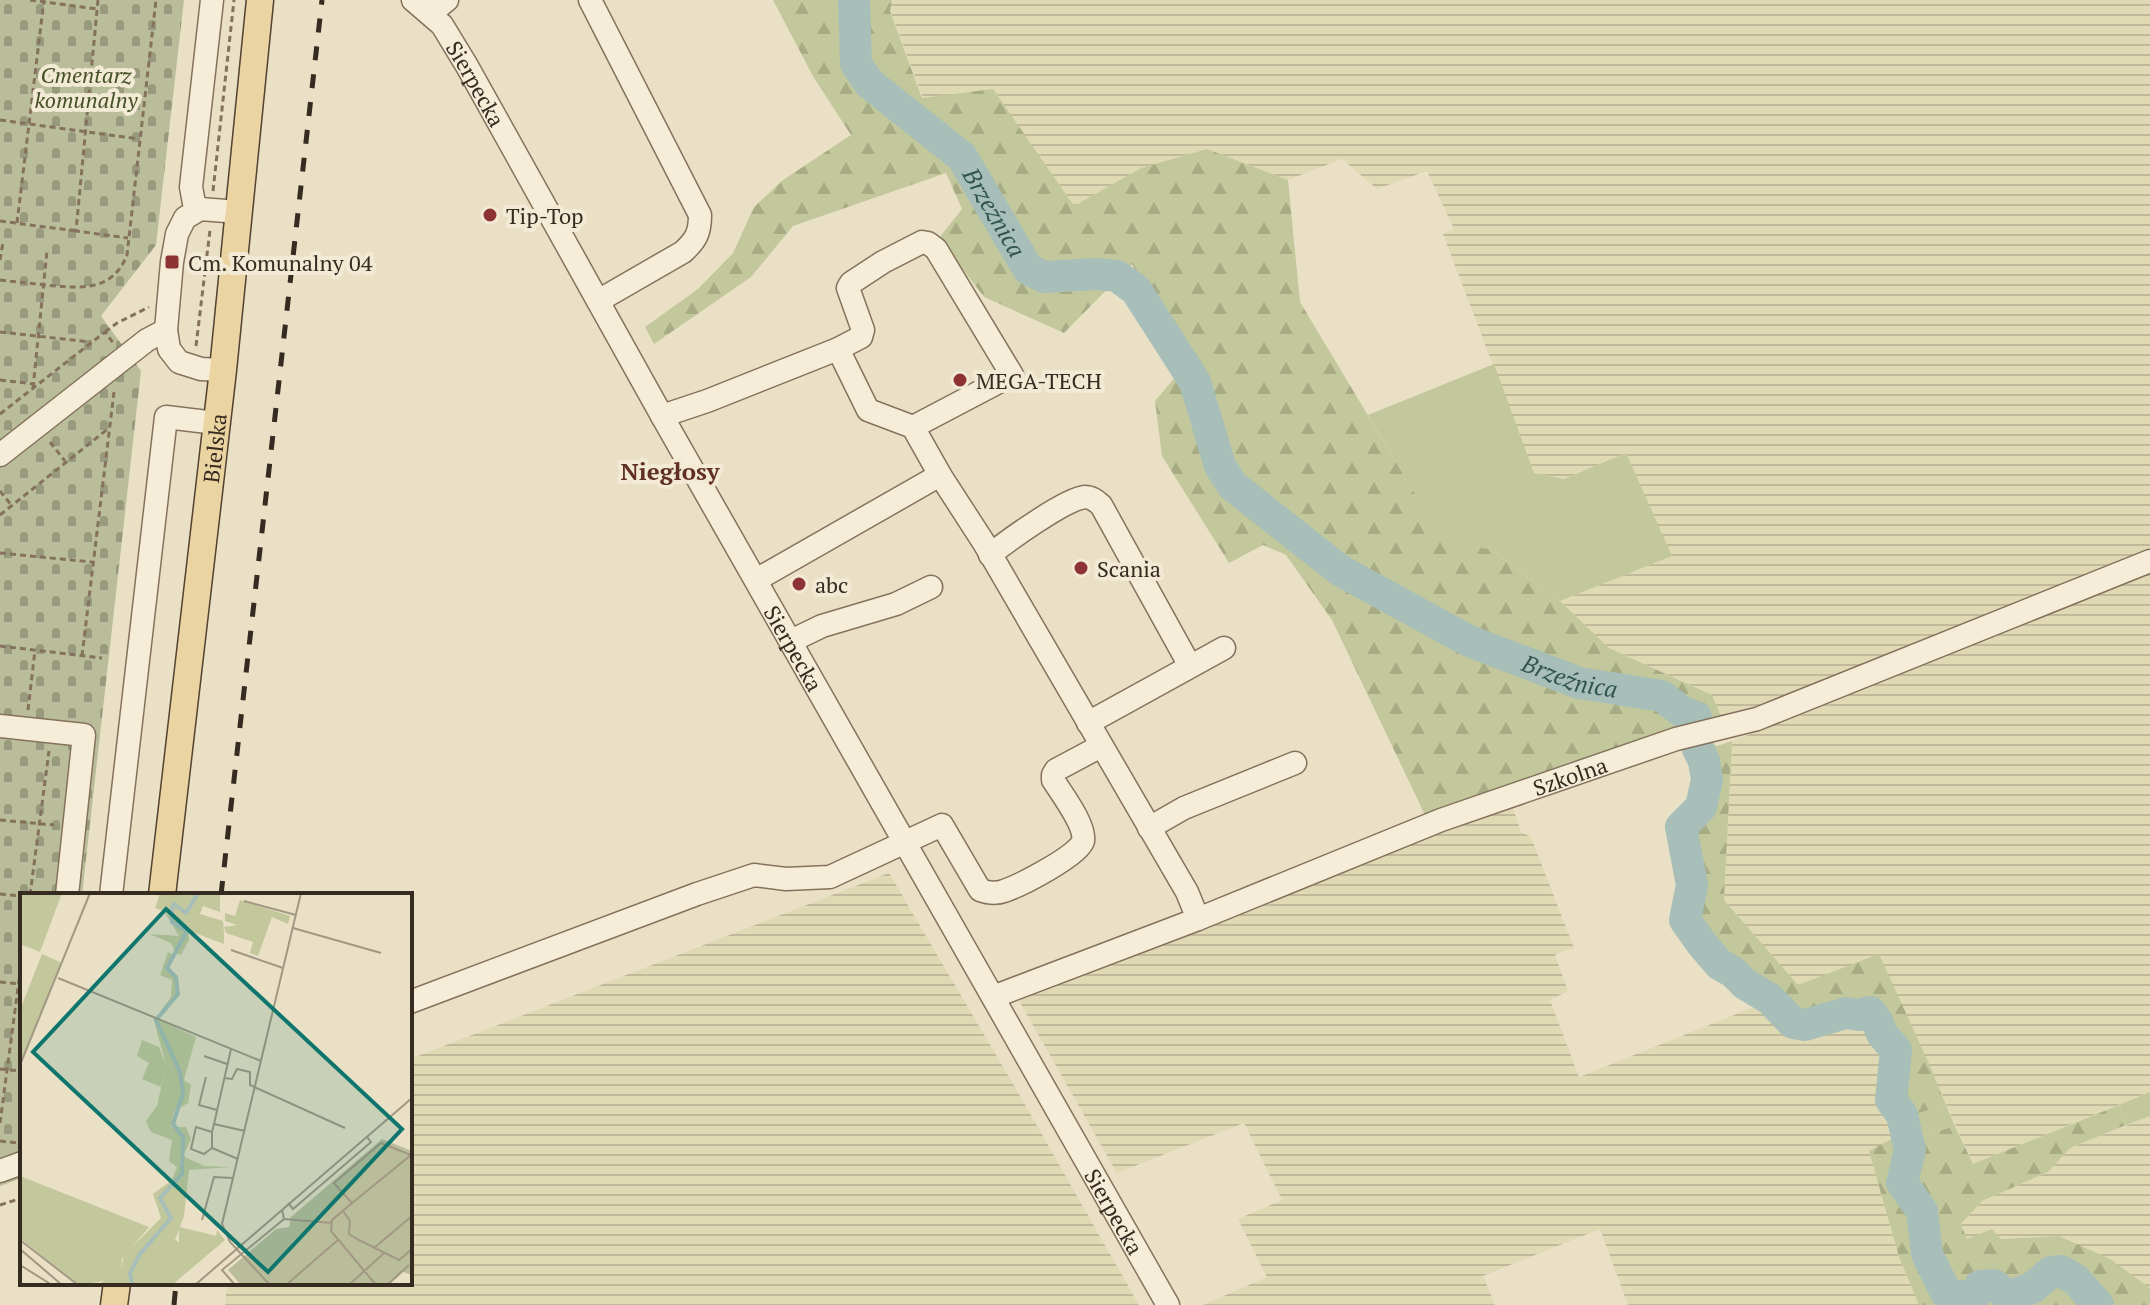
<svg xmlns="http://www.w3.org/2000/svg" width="2150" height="1305" font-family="'PT Serif',serif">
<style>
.farmland{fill:url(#farmland-rules)}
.grass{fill:#c2c89b}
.forest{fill:url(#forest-firs)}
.cemetery{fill:url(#cemetery-stones)}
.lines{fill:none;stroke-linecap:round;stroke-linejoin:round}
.river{stroke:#a7bfb8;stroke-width:32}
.minor-casing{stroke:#84725d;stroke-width:25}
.major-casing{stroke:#534131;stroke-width:29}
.path{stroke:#84725d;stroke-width:3;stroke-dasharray:6 4;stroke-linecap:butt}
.minor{stroke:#f6edd9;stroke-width:22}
.major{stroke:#ead4a2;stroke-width:26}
.rail{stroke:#362b20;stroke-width:5;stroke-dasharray:14 14;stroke-linecap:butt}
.poi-dot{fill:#8e3333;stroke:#f3ead5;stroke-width:3}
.labels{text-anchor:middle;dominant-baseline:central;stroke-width:8;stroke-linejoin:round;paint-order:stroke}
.park-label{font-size:22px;font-style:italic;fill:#465128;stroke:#f3ead5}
.street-label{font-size:22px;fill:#362b20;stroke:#f3ead5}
.poi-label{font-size:22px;fill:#362b20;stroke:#f3ead5;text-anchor:start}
.water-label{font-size:24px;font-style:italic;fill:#315452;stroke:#f3ead5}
.neighbourhood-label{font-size:24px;font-weight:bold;fill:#5f3023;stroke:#f3ead5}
.inset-river{fill:none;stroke:#a7bfb8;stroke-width:4}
.inset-road{fill:none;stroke:#a29884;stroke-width:2}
.view{fill:#0f766e;fill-opacity:0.15;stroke:#0f766e;stroke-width:4}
.inset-edge{fill:none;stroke:#362b20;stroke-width:4}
</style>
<defs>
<pattern id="farmland-rules" width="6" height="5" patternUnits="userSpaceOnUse" patternTransform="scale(2)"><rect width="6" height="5" fill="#dfd9b4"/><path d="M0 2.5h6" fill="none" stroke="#c0ba9a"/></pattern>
<pattern id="forest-firs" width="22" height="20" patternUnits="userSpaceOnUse" patternTransform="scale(2)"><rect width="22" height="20" fill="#c2c89b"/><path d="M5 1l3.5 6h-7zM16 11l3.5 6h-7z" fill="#a7ac85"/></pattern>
<pattern id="cemetery-stones" width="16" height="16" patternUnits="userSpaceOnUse" patternTransform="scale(2)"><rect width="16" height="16" fill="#b9bd99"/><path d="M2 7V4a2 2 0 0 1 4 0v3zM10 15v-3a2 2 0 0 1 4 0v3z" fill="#979a7c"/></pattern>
</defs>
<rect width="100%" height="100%" fill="#eae0c6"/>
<path class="farmland" d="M 892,0 L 2150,0 L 2150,554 L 1757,711 L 1722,719 L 1712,695 L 1609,648 L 1560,601 L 1671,556 L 1626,453 L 1564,479 L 1534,473 L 1443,234 L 1454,229 L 1427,171 L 1377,189 L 1342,159 L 1288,180 L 1207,149 L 1141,168 L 1074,206 L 993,90 L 923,98 L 890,10 Z
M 2150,567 L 2150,1092 L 1973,1164 L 1879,955 L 1798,985 L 1724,900 L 1732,741 L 1806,713 L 1879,676 Z
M 1512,805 L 1521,832 L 1531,837 L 1574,948 L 1555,955 L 1568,991 L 1550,1000 L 1579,1077 L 1764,1003 L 1782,1015 L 1792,1027 L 1804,1028 L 1847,1017 L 1861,1020 L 1871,1016 L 1877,1036 L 1888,1044 L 1893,1051 L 1888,1101 L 1892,1110 L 1899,1118 L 1903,1133 L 1869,1151 L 1899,1257 L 1919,1305 L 1628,1305 L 1600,1229 L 1483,1276 L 1495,1305 L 1203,1305 L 1267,1277 L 1238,1219 L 1282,1200 L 1244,1123 L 1117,1173 L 1018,999 L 1389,851 Z
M 889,873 L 1019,1094 L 1139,1305 L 225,1305 L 227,1283 L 410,1283 L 410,1059 Z
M 2150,1116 L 2150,1288 L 2059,1236 L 1967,1240 L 1961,1224 L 1982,1201 L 2048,1172 L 2070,1148 Z"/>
<path class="grass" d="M 1494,364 L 1534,473 L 1564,479 L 1626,453 L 1672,556 L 1560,601 L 1491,549 L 1445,545 L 1368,415 Z
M 2150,1092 L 2150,1116 L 2126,1125 L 2119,1105 Z
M 1946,1105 L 1955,1126 L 1910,1140 L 1905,1117 Z"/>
<path class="forest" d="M 773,0 L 892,0 L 890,11 L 922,98 L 993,89 L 1074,206 L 1141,168 L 1207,149 L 1288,180 L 1300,302 L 1445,544 L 1491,549 L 1560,601 L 1609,648 L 1712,695 L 1722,719 L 1699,727 L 1677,726 L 1601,755 L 1570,762 L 1426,817 L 1332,620 L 1286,555 L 1263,545 L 1229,563 L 1162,456 L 1155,401 L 1195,354 L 1165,328 L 1132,264 L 1064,333 L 984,297 L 939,238 L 962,209 L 946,173 L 793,226 L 751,277 L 654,344 L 645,327 L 698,289 L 733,253 L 754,207 L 783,180 L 851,135 L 814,78 Z
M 1708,741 L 1717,746 L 1732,741 L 1724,900 L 1798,985 L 1879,954 L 1930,1066 L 1946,1105 L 1905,1117 L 1901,1107 L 1895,1101 L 1898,1049 L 1884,1029 L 1882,1018 L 1870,1008 L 1859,1012 L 1845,1007 L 1801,1021 L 1789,1015 L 1775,996 L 1742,976 L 1738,966 C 1711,957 1705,943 1691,920 L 1697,870 L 1687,846 L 1687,826 L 1703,817 C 1715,784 1721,777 1705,744 Z
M 2119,1105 L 2126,1125 L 2070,1148 L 2048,1172 L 1982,1201 L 1961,1224 L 1967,1239 L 1992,1229 L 2001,1239 L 2059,1236 L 2110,1259 L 2150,1288 L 2150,1305 L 2105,1305 L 2089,1286 L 2061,1266 L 2049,1268 L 2030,1284 L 2011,1291 L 1996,1281 L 1979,1283 L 1973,1290 L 1948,1289 L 1932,1254 L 1925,1209 L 1906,1182 L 1914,1150 L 1910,1140 L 1955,1126 L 1973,1164 Z
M 1903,1133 L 1906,1150 L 1898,1183 L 1919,1210 L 1921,1255 L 1945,1296 L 1953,1300 L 1974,1299 L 1984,1289 L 1996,1293 L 2011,1302 L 2032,1293 L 2052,1274 L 2062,1274 L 2093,1305 L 1919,1305 L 1899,1257 L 1869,1151 Z"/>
<path class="cemetery" d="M 0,0 L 184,0 L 156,245 L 101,316 L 141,371 L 82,895 L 22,895 L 22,1178 L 0,1186 Z"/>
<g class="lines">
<path class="river" id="s1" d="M 854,0 L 856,64 L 869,83 L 962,157 L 1028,269 L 1044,277 L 1097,274 L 1117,276 L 1136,290 L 1195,382 L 1220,466 L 1233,486 L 1341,571 L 1469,641 L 1579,683 L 1662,696 L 1681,711 L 1696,717 L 1698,749 L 1704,761 L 1707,779 L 1701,807 L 1681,827 L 1692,885 L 1685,920 L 1702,944 L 1719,964 L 1733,972 L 1745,984 L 1770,999 L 1793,1023 L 1805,1025 L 1846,1013 L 1859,1015 L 1870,1012 L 1877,1021 L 1882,1034 L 1896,1050 L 1891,1100 L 1902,1115 L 1910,1150 L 1902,1183 L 1922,1211 L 1927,1254 L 1946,1293 L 1957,1296 L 1974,1296 L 1980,1286 L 1994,1285 L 2009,1297 L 2032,1288 L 2051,1272 L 2061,1271 L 2076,1280 L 2098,1305"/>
<defs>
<g id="minor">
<path id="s2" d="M 413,0 L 442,25 L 467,66 L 662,416 L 1168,1305"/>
<path d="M 590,0 L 700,215 C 700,233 696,240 683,252 L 598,301"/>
<path d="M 431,13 L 447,0"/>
<path d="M 200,209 L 194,203 L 191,187 L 212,0"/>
<path d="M 838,349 L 861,337 L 863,330 L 848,288 L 851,283 L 883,262 L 922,242 L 928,243 L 936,249 L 1012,375 L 913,427"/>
<path d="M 223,370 L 201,369 L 179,362 L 169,349 L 166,330 L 172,262 L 177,234 L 185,218 L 200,209 L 239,212"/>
<path d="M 662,416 L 707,401 L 838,349 L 868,410 L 913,427 L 940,475 L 756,580"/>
<path d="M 0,455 L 147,340 L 166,330"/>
<path d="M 940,475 L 984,543 L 1187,892 L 1198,919"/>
<path d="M 990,555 C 1006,542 1065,499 1085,497 C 1092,497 1096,501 1101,505 L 1190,666"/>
<path d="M 791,641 L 822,626 L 896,604 L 931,587"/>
<path d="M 1088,723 L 1224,648"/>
<path d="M 0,726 L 84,735 L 67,895"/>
<path d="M 1149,828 L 1184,808 L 1295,763"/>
<path d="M 111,895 L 166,417 L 216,423"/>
<path id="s3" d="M 993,997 L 1198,919 L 1441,820 L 1676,739 L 1757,719 L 2150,561"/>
<path d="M 410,1002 L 697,894 L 754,875 L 786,879 L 830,877 L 942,825 L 980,890 C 988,893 996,894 1004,891 C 1019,886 1080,855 1083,841 C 1086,826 1062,794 1053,780 L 1053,775 L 1056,770 L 1101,746"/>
<path d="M 0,1171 L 22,1163"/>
</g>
<g id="major">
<path id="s4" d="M 162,895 L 223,370 L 260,0"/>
<path d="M 114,1305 L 117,1283"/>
</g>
</defs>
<use href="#minor" class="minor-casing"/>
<use href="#major" class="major-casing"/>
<path class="path" d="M 30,0 L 97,9
M 98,0 L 76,231 L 128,238
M 0,120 L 139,139
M 213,191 L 234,0
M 0,221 L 76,231
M 17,223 L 44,0
M 0,260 L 3,242
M 0,280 C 15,282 30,283 45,285 C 79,288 112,293 127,255 L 156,0
M 0,332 L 91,342
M 105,332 L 117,323 L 149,307
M 196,346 L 210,230
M 0,380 L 35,384
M 33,388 L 47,251
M 0,414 L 105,332 L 114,344
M 50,442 L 65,461
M 0,491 L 12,506
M 0,515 L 109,428
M 0,553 L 92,562
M 0,646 L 102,658
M 82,656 L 114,392
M 28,710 L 35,650
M 0,820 L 54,825
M 0,894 L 22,896
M 30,895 L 49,751
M 0,982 L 22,984
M 0,1069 L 22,1071
M 0,1123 L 22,958
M 0,1141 L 18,1143
M 0,1205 L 22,1198"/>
<use href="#minor" class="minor"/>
<use href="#major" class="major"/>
<path class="rail" d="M 221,895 L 322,0
M 174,1305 L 176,1283"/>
</g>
<g class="poi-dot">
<circle cx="490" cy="215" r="8"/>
<rect x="164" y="254" width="16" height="16" rx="4"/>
<circle cx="960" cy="380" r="8"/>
<circle cx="1081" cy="568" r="8"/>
<circle cx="799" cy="584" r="8"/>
</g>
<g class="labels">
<g class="park-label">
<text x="86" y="74">Cmentarz<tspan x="86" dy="25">komunalny</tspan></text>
</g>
<g class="street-label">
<text stroke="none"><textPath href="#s2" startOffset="106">Sierpecka</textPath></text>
<text stroke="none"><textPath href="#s4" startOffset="450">Bielska</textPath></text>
<text stroke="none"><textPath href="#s2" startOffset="754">Sierpecka</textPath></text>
<text stroke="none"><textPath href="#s3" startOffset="618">Szkolna</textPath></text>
<text stroke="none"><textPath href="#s2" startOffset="1402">Sierpecka</textPath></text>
</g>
<g class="poi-label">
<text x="506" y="215">Tip-Top</text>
<text x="188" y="262">Cm. Komunalny 04</text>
<text x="976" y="380">MEGA-TECH</text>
<text x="1097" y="568">Scania</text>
<text x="815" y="584">abc</text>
</g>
<g class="water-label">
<text stroke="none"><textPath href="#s1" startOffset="270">Brzeźnica</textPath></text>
<text stroke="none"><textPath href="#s1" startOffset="1062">Brzeźnica</textPath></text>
</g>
<g class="neighbourhood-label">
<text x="670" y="471">Niegłosy</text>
</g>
</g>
<g transform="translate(20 893)">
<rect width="392" height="392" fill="#eae0c6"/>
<path d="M 0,0 L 42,0 L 20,59 L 0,51 ZM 220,7 L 270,23 L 268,31 L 252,24 L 238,63 L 230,60 L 233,49 L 206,40 L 204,34 L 217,32 L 205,28 L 205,20 L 215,23 ZM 172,29 L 204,40 L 204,51 L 172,39 L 167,32 ZM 122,147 L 139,154 L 146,172 L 141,194 L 122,186 L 129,170 L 117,163 ZM 0,283 L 129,334 L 102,366 L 101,377 L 93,376 L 99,381 L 96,386 L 59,392 L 0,345 ZM 159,334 L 189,341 L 186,358 L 181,363 L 159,354 Z" fill="#c2c89b"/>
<path d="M 140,0 L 200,0 L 200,19 L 183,13 L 180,21 L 203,28 L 204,40 L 168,30 L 169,47 L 161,62 L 156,60 L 151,50 L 129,41 L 159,43 L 144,18 L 135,15 ZM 148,59 L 154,62 L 146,75 L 156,85 L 157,105 L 137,123 L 151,104 L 152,87 L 140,82 ZM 22,61 L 42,70 L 0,170 L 0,117 ZM 133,124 L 176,144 L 164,187 L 171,192 L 168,210 L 154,218 L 151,234 L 166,234 L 171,246 L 163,263 L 184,273 L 212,274 L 169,277 L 164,323 L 155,347 L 181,363 L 189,341 L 196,343 L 197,337 L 205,347 L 152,392 L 78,392 L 91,383 L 96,385 L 99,381 L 92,375 L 101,376 L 104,362 L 141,325 L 133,301 L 152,287 L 157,274 L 149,268 L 152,247 L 131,239 L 126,228 L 137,213 L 146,172 Z" fill="#c2c89b"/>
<path d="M 362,246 L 392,258 L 392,382 L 383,379 L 369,392 L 221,392 L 208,377 L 256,336 L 269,334 L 271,324 Z" fill="#b9bd99"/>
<path class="inset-river" d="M 112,392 L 110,380 L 120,361 L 151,325 L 140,305 L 162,281 L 163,244 L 153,231 L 163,200 L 160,179 L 136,127 L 158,101 L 156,84 L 147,75 L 167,38 L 152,29 L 152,16 L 154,11 L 166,20 L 178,0"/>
<path class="inset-road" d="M 224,8 L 276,22M 273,35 L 361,60M 211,57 L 263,75M 38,85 L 241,168M 184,163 L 207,171M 0,172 L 70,0M 186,184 L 179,212 L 197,217M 204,185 L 212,186 L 217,176 L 230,179 L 230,192 L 325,235M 194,231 L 211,156M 192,239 L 176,234 L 171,256 L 184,261 L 192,255M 218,266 L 192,255 L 192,239 L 194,231 L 225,238M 268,310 L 273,316 L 351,249 L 347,244M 332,310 L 314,290 L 361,250 L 391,262 L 332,310 L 312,327 L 311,338 L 356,392M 323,318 L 330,328 L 329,341 L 339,347 L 379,367 L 392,356M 264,326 L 312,330M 182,327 L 194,284 L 214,285M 0,347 L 58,392M 354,355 L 392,323M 0,356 L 42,392M 0,372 L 32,392M 175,392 L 392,205M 215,392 L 202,377 L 264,326 L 262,316M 250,392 L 210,349 L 202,331 L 281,0M 266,392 L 318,347M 329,392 L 364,360M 367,392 L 389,372"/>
<path class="view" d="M 146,16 L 382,236 L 248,379 L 13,159 Z"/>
<rect width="392" height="392" class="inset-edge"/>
</g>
</svg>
